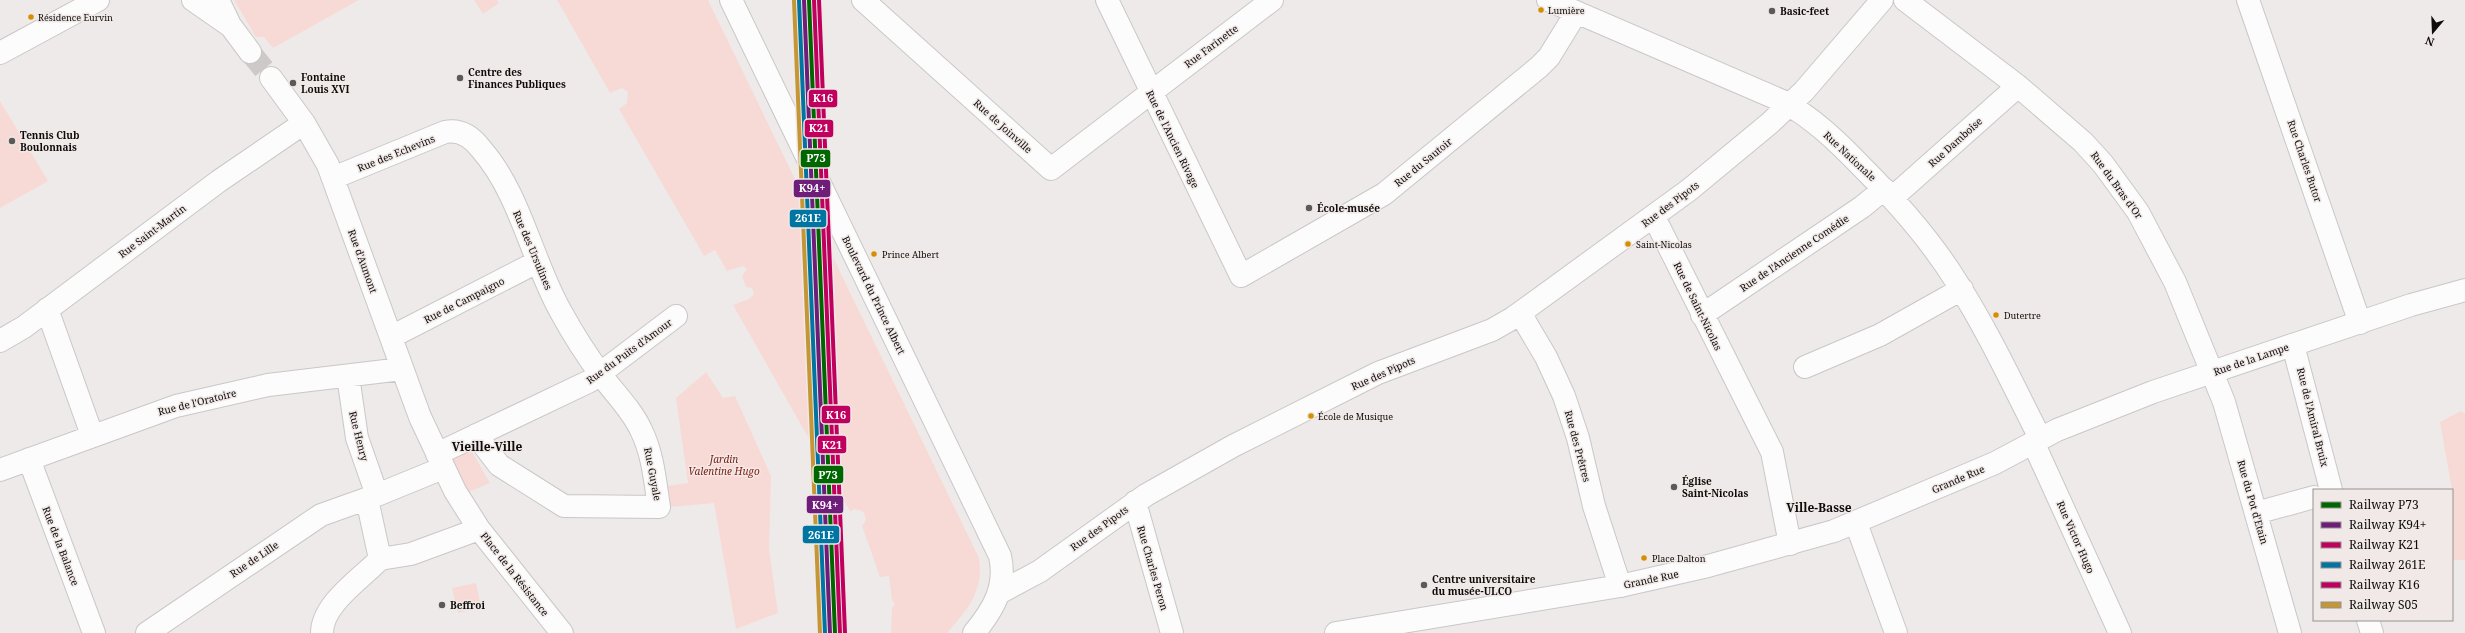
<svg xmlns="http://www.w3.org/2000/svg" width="2465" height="633" font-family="'Noto Serif',serif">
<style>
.green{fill:#f7dad5}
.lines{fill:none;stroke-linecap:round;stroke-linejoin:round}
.minor-tunnel{stroke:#ccc9c8;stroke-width:22;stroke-dasharray:22 11;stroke-linecap:butt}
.minor-casing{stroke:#cac7c6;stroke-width:24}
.major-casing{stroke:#cac7c6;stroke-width:24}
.minor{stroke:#fcfcfc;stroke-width:22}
.major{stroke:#fcfcfc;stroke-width:22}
.rail-1-casing{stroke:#f0e9e7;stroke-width:7}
.rail-2-casing{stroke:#f0e9e7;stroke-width:7}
.rail-3-casing{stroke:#f0e9e7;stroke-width:7}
.rail-4-casing{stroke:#f0e9e7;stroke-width:7}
.rail-5-casing{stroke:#f0e9e7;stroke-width:7}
.rail-6-casing{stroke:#f0e9e7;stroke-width:7}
.rail-1{stroke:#060;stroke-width:4}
.rail-2{stroke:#6e1e78;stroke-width:4}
.rail-3{stroke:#bf005f;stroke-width:4}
.rail-4{stroke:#0075a1;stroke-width:4}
.rail-5{stroke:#bf005f;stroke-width:4}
.rail-6{stroke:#c59636;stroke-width:4}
.bus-dot{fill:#d48f02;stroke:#f0e9e7;stroke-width:1.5}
.poi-dot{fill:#5c5a59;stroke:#f0e9e7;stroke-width:1.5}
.labels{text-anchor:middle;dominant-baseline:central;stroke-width:3;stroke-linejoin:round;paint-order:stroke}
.bus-label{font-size:9px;fill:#0e0c0b;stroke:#f0e9e7;text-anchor:start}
.poi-label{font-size:10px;font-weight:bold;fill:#0e0c0b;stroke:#f0e9e7;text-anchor:start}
.street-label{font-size:10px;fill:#0e0c0b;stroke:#f0e9e7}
.park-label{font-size:10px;font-style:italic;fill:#852013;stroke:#f0e9e7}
.quarter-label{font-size:12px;font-weight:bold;fill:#0e0c0b;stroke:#f0e9e7}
.line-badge{stroke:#f0e9e7;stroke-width:1.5}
.badge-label{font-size:11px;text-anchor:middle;font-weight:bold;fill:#fff}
</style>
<rect width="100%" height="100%" fill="#eeeae9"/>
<path class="green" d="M 234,0 L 359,0 L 273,48 L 264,37 L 256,37 Z
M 474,0 L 497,0 L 499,3 L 483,14 Z
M 557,0 L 708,0 L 979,558 C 984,591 968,609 947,633 L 891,633 L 892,608 L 895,604 L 892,600 L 889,576 L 880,577 L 862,526 C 867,520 867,517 862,511 L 855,509 L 850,511 L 733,305 L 749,299 L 754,294 L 752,288 L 746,287 L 742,276 L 747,269 L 743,266 L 727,271 L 715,250 L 704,256 L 619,109 L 627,103 L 628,92 L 622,88 L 610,93 Z
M 0,101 L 48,181 L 0,208 Z
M 706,372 L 723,398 L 735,396 L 771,476 L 769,549 L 778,613 L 736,629 L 714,503 L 670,507 L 667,486 L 688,483 L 676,398 Z
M 2461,411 L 2465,414 L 2465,560 L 2453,560 L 2452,490 L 2440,422 Z
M 468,445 L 490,483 L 461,495 L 445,457 Z
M 476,583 L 481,607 L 458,613 L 452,588 Z"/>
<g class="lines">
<path class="minor-tunnel" d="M 250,52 L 271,78"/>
<defs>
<path id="minor" d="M 193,0 L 229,25
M 218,0 L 230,25 L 250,52
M 731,0 L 1000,556 C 1007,587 993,610 974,633
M 863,0 L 1051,169 L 1272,0
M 1107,0 L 1241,276 L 1384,194 L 1539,67 L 1549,57 L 1576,13
M 1548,0 L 1780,100 C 1811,116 1838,142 1862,167 C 1897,202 1930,239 1956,281 C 1988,331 2013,385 2040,438
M 1905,0 L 2018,86 L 2083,142 L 2103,164 L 2138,212 L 2175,282 L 2224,402 L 2290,633
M 2248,0 L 2360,323
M 271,78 L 304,123 L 328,165 L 420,417 L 455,491 L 479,529 L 562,633
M 333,178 L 445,132 C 460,129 472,137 481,149 C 520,193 532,261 561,312 C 573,334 587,356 602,376 C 615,394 632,410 641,430 C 653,454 655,481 659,507 L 564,506 L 499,465 L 476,435
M 1892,198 L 2018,86
M 1654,217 L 1772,452 L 1790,544
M 47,309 L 92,435
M 1520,313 L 1546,357 L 1564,396 L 1578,438 L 1594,506 L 1620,586
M 1702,315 L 1862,207 L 1884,189
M 391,337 L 537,262
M 0,341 L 24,327 L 219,181 L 304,123
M 2293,345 L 2331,490
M 1805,367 L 1880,335 L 1962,289
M 348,376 L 357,438 L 377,495
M 2033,442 L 2120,633
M 437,454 L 590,381 L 676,316
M 29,459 L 94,633
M 0,470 L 176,406 L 268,385 L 402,369
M 367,499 L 380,559
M 1135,502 L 1172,633
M 2256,513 L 2314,497
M 1856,523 L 1896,633
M 380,559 L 411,554 L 479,529
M 999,593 L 1040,571 L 1146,495 L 1233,446 L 1378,373 L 1492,330 L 1513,318 L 1689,190 L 1770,123 L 1804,91 L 1882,0
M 2368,620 L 2372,633
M 147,633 L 321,515 L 377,495 L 443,468
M 322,633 C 322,604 361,579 380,559"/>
<path id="major" d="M 0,53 L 98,0
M 1336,633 L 1620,586 L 1708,566 L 1834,531 L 1995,463 L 2057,430 L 2153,392 L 2411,305 L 2465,290"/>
</defs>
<use href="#minor" class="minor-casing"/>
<use href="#major" class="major-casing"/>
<use href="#minor" class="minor"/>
<use href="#major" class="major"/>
<defs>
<path id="rail-1" d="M 809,0 L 835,633"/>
<path id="rail-2" d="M 804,0 L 830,633"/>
<path id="rail-3" d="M 814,0 L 840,633"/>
<path id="rail-4" d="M 799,0 L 825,633"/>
<path id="rail-5" d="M 819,0 L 845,633"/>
<path id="rail-6" d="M 794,1 L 820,633"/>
</defs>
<use href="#rail-1" class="rail-1-casing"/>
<use href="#rail-2" class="rail-2-casing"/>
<use href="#rail-3" class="rail-3-casing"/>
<use href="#rail-4" class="rail-4-casing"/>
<use href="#rail-5" class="rail-5-casing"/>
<use href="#rail-6" class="rail-6-casing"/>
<use href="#rail-1" class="rail-1"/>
<use href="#rail-2" class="rail-2"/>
<use href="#rail-3" class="rail-3"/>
<use href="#rail-4" class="rail-4"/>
<use href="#rail-5" class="rail-5"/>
<use href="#rail-6" class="rail-6"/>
</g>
<g class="bus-dot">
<circle cx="1541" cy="10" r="3.5"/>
<circle cx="31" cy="17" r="3.5"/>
<circle cx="1628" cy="244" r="3.5"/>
<circle cx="874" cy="254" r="3.5"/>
<circle cx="1996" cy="315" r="3.5"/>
<circle cx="1311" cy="416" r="3.5"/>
<circle cx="1644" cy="558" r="3.5"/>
</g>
<g class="poi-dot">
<circle cx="1772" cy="11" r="4"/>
<circle cx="460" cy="78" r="4"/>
<circle cx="293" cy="83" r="4"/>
<circle cx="12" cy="141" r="4"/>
<circle cx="1309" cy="208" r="4"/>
<circle cx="1674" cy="487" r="4"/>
<circle cx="1424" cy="585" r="4"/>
<circle cx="442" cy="605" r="4"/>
</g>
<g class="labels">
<g class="bus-label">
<text x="1548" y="10">Lumière</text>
<text x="38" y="17">Résidence Eurvin</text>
<text x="1636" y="244">Saint-Nicolas</text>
<text x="882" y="254">Prince Albert</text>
<text x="2004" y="315">Dutertre</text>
<text x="1318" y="416">École de Musique</text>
<text x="1652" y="558">Place Dalton</text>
</g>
<g class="poi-label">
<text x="1780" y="11">Basic-feet</text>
<text x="468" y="72">Centre des<tspan x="468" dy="12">Finances Publiques</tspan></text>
<text x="301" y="77">Fontaine<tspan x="301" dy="12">Louis XVI</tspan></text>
<text x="20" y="135">Tennis Club<tspan x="20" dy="12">Boulonnais</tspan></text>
<text x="1317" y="208">École-musée</text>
<text x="1682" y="481">Église<tspan x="1682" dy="12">Saint-Nicolas</tspan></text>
<text x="1432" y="579">Centre universitaire<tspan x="1432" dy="12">du musée-ULCO</tspan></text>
<text x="450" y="605">Beffroi</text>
</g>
<g class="street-label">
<text transform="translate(1211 46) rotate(-37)">Rue Farinette</text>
<text transform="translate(1003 126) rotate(42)">Rue de Joinville</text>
<text transform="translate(1173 139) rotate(64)">Rue de l'Ancien Rivage</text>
<text transform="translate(1955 142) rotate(-42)">Rue Damboise</text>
<text transform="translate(396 153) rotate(-22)">Rue des Echevins</text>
<text transform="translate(1850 156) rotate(43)">Rue Nationale</text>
<text transform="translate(2305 161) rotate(71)">Rue Charles Butor</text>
<text transform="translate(1423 162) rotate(-39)">Rue du Sautoir</text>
<text transform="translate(2117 185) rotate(54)">Rue du Bras d'Or</text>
<text transform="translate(1670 204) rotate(-37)">Rue des Pipots</text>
<text transform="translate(152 231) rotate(-37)">Rue Saint-Martin</text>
<text transform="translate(533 250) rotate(67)">Rue des Ursulines</text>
<text transform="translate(1794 253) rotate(-34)">Rue de l'Ancienne Comédie</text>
<text transform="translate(363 261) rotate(70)">Rue d'Aumont</text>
<text transform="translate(874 295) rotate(64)">Boulevard du Prince Albert</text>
<text transform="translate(464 300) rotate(-27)">Rue de Campaigno</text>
<text transform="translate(1698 306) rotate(64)">Rue de Saint-Nicolas</text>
<text transform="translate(629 351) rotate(-36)">Rue du Puits d'Amour</text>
<text transform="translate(2251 359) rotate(-19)">Rue de la Lampe</text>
<text transform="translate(1383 373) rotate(-24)">Rue des Pipots</text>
<text transform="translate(197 402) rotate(-14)">Rue de l'Oratoire</text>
<text transform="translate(2313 417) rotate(76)">Rue de l'Amiral Bruix</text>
<text transform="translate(359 436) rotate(76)">Rue Henry</text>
<text transform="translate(1578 446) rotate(75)">Rue des Prêtres</text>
<text transform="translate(653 474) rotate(79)">Rue Guyale</text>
<text transform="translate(1958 479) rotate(-23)">Grande Rue</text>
<text transform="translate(2253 502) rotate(74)">Rue du Pot d'Etain</text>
<text transform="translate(1099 528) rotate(-36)">Rue des Pipots</text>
<text transform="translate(2076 537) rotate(66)">Rue Victor Hugo</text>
<text transform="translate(61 546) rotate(69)">Rue de la Balance</text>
<text transform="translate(254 559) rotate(-34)">Rue de Lille</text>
<text transform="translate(1153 568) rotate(74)">Rue Charles Peron</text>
<text transform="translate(515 574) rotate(52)">Place de la Résistance</text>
<text transform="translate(1651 579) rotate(-12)">Grande Rue</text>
</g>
<g class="park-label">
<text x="724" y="459">Jardin<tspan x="724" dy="12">Valentine Hugo</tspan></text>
</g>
<g class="quarter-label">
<text x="487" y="446">Vieille-Ville</text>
<text x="1819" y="507">Ville-Basse</text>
</g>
</g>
<g class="line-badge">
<rect x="808" y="89" width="30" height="19" rx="4" fill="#bf005f"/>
<rect x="804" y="119" width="30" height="19" rx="4" fill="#bf005f"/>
<rect x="800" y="149" width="31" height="19" rx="4" fill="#060"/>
<rect x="793" y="179" width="38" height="19" rx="4" fill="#6e1e78"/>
<rect x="789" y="209" width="38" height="19" rx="4" fill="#0075a1"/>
<rect x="821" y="405" width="30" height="19" rx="4" fill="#bf005f"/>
<rect x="817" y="435" width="30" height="19" rx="4" fill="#bf005f"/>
<rect x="813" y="465" width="31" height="19" rx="4" fill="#060"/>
<rect x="806" y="495" width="38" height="19" rx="4" fill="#6e1e78"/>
<rect x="802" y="525" width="38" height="19" rx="4" fill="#0075a1"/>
</g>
<g class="badge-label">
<text x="823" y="102">K16</text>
<text x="819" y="132">K21</text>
<text x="816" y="162">P73</text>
<text x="812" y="192">K94+</text>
<text x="808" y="222">261E</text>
<text x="836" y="419">K16</text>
<text x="832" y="449">K21</text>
<text x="828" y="479">P73</text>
<text x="825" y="509">K94+</text>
<text x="821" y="539">261E</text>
</g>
<rect x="2313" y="489" width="140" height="132" fill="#f0e9e7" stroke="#96918f"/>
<rect x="2321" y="502" width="20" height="6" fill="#006600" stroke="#96918f"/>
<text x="2349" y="509" font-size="12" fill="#0e0c0b">Railway P73</text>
<rect x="2321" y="522" width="20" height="6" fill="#6e1e78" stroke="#96918f"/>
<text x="2349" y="529" font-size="12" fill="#0e0c0b">Railway K94+</text>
<rect x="2321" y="542" width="20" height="6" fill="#bf005f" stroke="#96918f"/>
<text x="2349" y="549" font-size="12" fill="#0e0c0b">Railway K21</text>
<rect x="2321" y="562" width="20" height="6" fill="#0075a1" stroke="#96918f"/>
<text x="2349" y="569" font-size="12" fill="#0e0c0b">Railway 261E</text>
<rect x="2321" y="582" width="20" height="6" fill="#bf005f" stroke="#96918f"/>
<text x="2349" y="589" font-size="12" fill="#0e0c0b">Railway K16</text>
<rect x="2321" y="602" width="20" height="6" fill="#c59636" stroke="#96918f"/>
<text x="2349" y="609" font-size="12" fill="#0e0c0b">Railway S05</text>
<g transform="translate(2433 32) rotate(199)" stroke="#f0e9e7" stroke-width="3" paint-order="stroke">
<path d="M0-3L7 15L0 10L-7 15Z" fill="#0e0c0b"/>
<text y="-6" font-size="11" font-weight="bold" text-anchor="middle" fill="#0e0c0b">N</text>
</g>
</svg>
